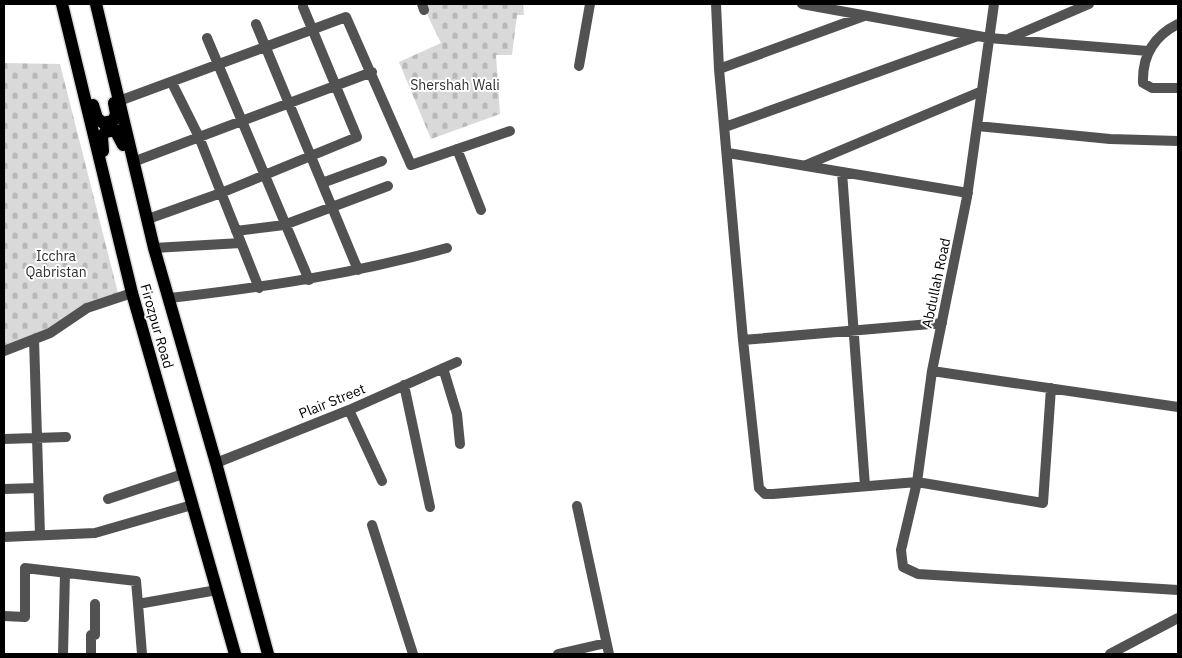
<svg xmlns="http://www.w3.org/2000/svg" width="1182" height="658" font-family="'IBM Plex Sans',sans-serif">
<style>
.cemetery{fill:url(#cemetery-stones)}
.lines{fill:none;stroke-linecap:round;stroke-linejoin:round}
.primary-casing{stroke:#dbdbdb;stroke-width:15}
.minor{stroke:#525252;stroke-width:10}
.primary{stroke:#000;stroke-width:12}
.labels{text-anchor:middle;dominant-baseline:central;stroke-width:4;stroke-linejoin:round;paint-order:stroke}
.park-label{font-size:14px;fill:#303030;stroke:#fff}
.street-label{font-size:14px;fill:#000;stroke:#fff}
</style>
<defs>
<pattern id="cemetery-stones" width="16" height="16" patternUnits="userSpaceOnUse" patternTransform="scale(1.25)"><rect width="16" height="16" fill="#d9d9d9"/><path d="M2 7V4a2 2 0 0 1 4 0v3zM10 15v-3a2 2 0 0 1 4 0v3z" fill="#b8b8b8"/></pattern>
</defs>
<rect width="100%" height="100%" fill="#fff"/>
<path class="cemetery" d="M 422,4 L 523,4 L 524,15 L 517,15 L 512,55 L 496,55 L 500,114 L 431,139 L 399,62 L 441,43 Z
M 4,63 L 60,64 L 119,297 L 4,351 Z"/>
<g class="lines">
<defs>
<path id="primary" d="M 62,4 L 132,293 L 235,654
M 96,4 L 154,248 L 216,463 L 268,654
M 93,105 L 97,118 L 103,123 L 113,121 L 116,114 L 114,103
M 103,151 L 102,137 L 105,132 L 115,130 L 123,145"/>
</defs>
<use href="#primary" class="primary-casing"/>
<path class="minor" d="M 422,4 L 424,10
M 716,4 L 719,69 L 743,340 L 759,488 L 765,494 L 773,494 L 917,482 L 1043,503 L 1051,388
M 802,4 L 989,38 L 1148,51
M 994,4 L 967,197 L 932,371 L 917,482 L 901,550 L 903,567 L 918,574 L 1178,590
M 256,24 L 358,270
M 1178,24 C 1154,36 1142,56 1143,83 L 1152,88 L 1178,88
M 207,38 L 309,280
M 1010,38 L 1089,4
M 579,66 L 590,4
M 719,69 L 864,16
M 172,83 L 199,137 L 259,288
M 119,101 L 346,17 L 411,165 L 510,131
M 977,126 L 1110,139 L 1178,141
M 725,127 L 975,37
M 457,149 L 481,210
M 728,153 L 968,193
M 133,162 L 372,72
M 806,165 L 982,91
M 842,172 L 865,486
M 322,183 L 382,161
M 148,219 L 221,193 L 357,137 L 303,7
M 236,231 L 284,225 L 388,186
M 154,248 L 241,243
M 170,298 C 266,287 353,274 447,248
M 34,339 L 40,535
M 743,340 L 942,323
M 4,351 L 50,333 L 87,308 L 132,293
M 443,368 L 457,414 L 460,444
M 932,371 L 1178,407
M 404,385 L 430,507
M 349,410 L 382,481
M 4,439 L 66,437
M 216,463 L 349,410 L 457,362
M 4,489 L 38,488
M 108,499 L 183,474
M 577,506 L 609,654
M 372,525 L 413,654
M 4,537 L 95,533 L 192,505
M 4,616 L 25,617 L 25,568 L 136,581 L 138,604
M 63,654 L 65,573
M 91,654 L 91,635 L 95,635 L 95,604
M 142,654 L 138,604 L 217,590
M 558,654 L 606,643
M 1110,654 L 1178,618"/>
<use href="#primary" class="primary"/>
</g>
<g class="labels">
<g class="park-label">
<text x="455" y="85">Shershah Wali</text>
<text x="56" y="256">Icchra<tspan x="56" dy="16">Qabristan</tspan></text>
</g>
<g class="street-label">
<text transform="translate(936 283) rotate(-78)">Abdullah Road</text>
<text transform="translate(157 326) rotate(74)">Firozpur Road</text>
<text transform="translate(332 401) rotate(-22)">Plair Street</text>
</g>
</g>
<rect width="1182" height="658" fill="none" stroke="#000000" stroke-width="10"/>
</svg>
